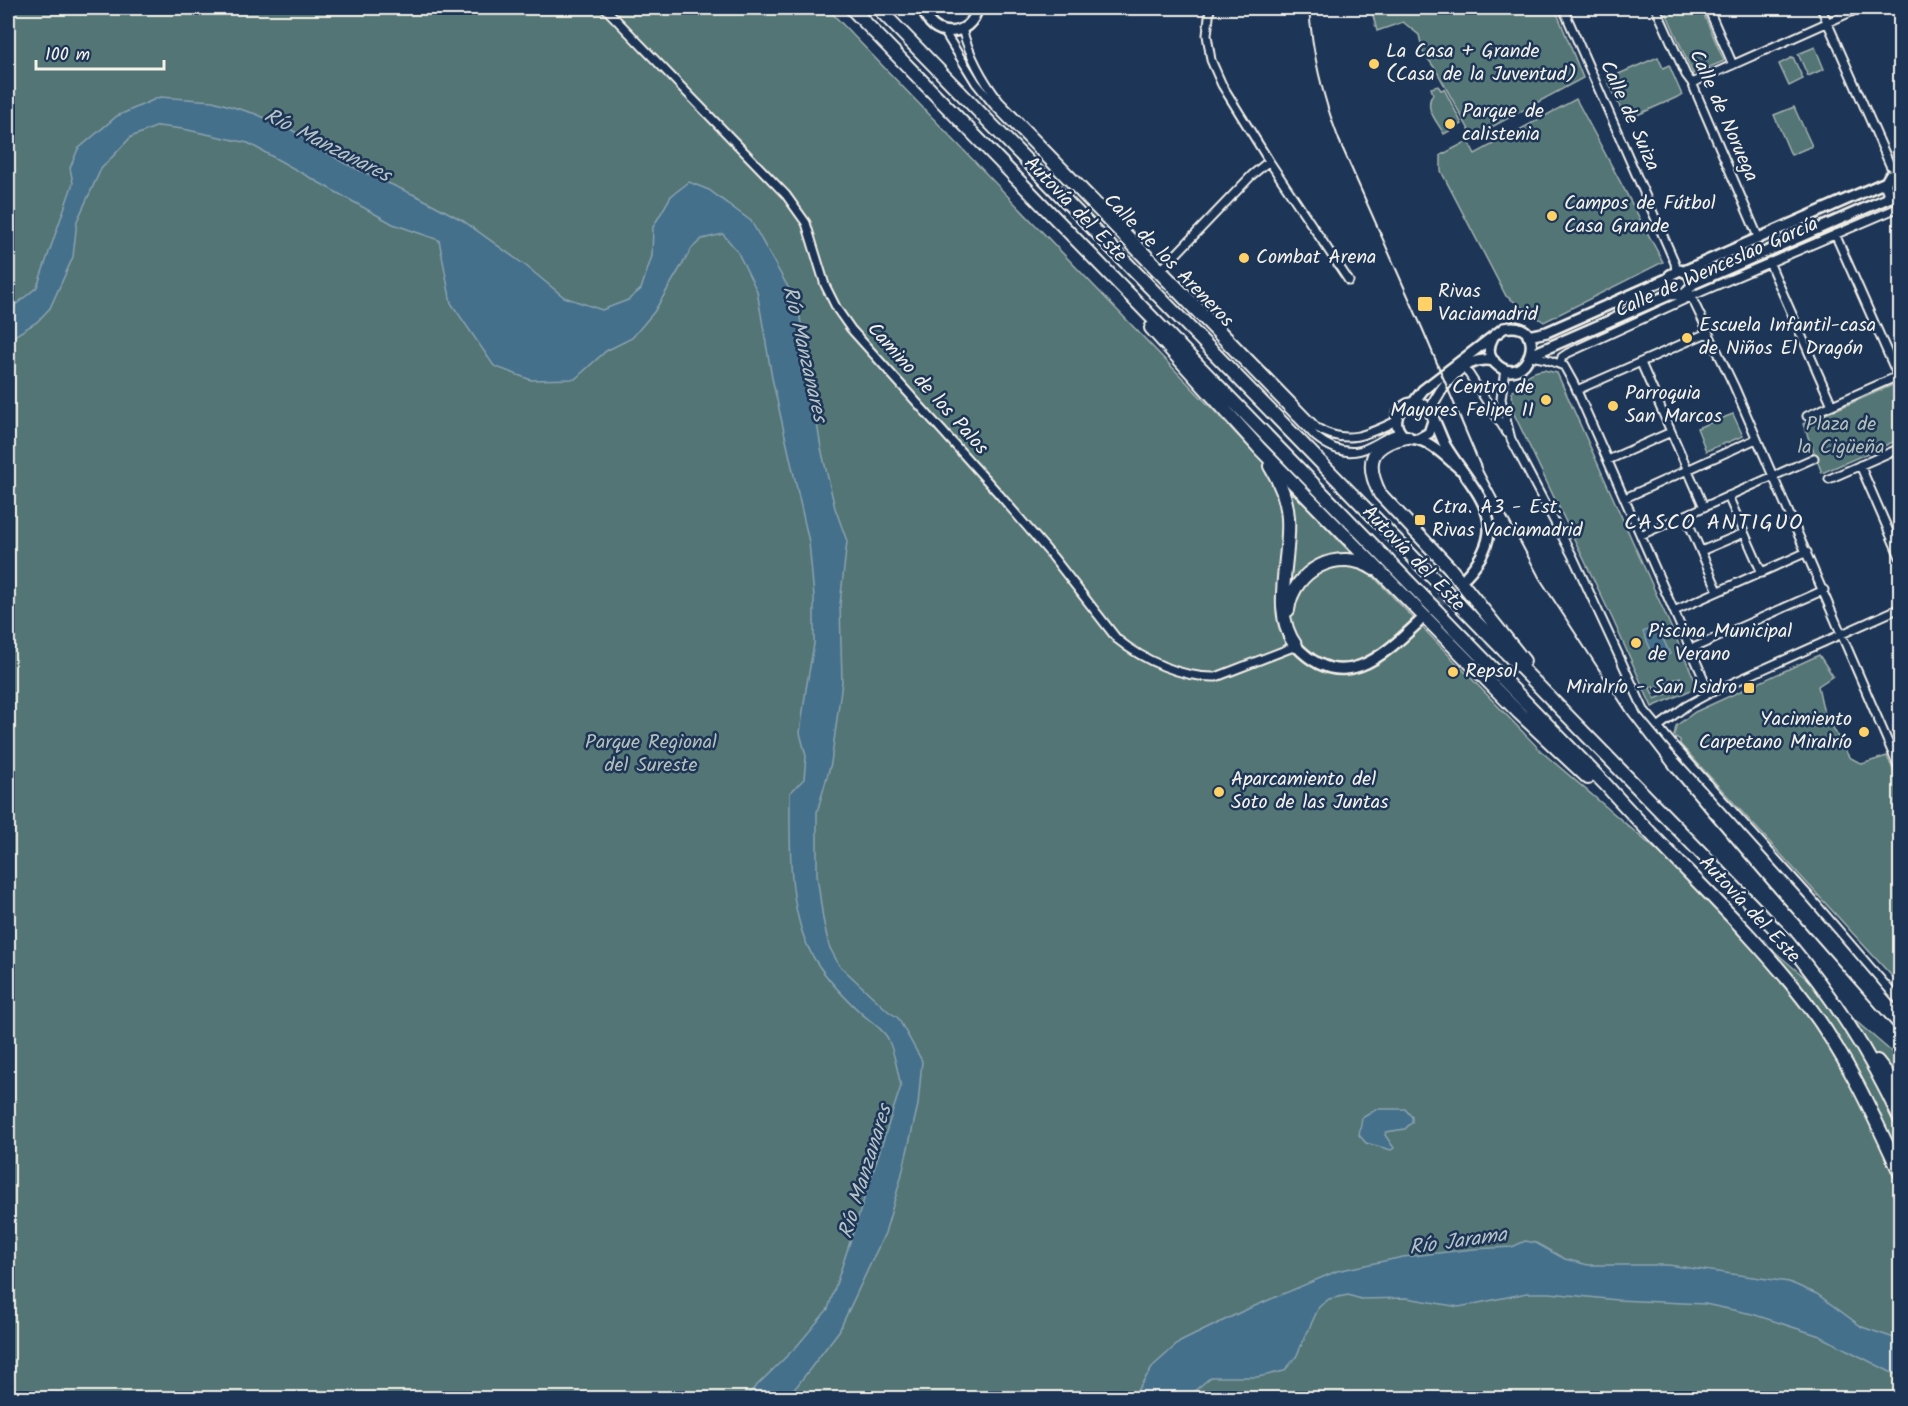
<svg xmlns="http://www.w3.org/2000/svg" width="1908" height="1406" font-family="Kalam,sans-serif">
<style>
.green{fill:#537474;stroke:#a4b2ae;stroke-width:1.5;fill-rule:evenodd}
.water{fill:#446f8b;stroke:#8aa3b0;stroke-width:1.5}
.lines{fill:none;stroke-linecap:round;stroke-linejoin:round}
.secondary-tunnel{stroke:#3d516d;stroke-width:9;stroke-dasharray:9 4.5;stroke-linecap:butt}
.street-casing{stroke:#f4f1e8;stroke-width:11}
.secondary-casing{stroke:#f4f1e8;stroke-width:14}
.highway-casing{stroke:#f4f1e8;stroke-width:16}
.street{stroke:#1d3557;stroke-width:7}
.secondary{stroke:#1d3557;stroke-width:9}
.highway{stroke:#1d3557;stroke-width:12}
.rail{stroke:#f4f1e8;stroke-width:2}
.poi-dot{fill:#ffd166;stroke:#1d3557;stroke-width:2}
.labels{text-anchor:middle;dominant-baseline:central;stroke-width:5;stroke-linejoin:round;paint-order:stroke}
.poi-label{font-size:20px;fill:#f4f1e8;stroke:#1d3557;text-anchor:start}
.street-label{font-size:20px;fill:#f4f1e8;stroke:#1d3557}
.park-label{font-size:20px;fill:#b4bfba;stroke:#1d3557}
.water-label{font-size:21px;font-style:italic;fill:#b6c4c7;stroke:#1d3557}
.quarter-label{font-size:22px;letter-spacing:1.5px;fill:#f4f1e8;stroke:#1d3557}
</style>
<rect width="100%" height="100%" fill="#1d3557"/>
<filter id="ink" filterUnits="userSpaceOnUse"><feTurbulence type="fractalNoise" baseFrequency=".0167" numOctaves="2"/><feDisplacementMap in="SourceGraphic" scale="12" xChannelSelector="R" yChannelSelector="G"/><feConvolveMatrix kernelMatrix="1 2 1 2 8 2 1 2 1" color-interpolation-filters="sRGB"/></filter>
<g filter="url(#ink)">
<path class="green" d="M 8,8 L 827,8 L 1542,752 L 1900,1059 L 1900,1398 L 8,1398 Z
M 1371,8 L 1555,8 L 1583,78 L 1473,137 L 1436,70 L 1423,52 L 1419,35 L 1403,22 L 1377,31 Z
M 1664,8 L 1701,8 L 1724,61 L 1693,74 Z
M 1815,47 L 1824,69 L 1808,76 L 1798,54 Z
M 1658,57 L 1663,68 L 1669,65 L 1682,95 L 1626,120 L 1607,79 Z
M 1793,57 L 1803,79 L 1789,86 L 1779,64 Z
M 1438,86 L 1441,90 L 1444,89 L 1462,124 L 1444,134 C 1437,121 1423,108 1433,94 L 1431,88 Z
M 1576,99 L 1663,262 L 1544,322 L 1506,296 L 1441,171 L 1441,155 L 1468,141 L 1475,154 Z
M 1794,107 L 1812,146 L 1791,155 L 1774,115 Z
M 1544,370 L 1557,373 L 1698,687 L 1652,707 L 1613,620 L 1514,414 L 1512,392 C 1522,381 1528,371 1544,370 ZM 1680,677 L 1684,686 L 1655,699 L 1650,688 L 1653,686 L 1654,689 Z
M 1895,384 L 1900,397 L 1900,439 L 1822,473 L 1803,424 Z
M 1733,414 L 1743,436 L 1706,451 L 1697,428 Z
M 1819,655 L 1833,676 L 1818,686 L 1823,709 L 1849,757 L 1862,764 L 1887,756 L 1900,786 L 1900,985 L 1680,744 L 1680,740 L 1674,736 L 1676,726 L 1695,712 Z"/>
<path class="water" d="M 160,97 L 213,101 L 256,114 L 292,130 L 344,163 L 421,198 L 462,220 L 526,266 L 564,297 L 602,310 L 628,300 L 641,289 L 652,256 L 653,227 L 671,196 L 689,182 L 709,190 L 751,221 L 798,305 L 821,448 L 835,508 L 847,541 L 840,604 L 842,682 L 831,763 L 817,812 L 817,875 L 823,919 L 829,946 L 839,965 L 888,1011 L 898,1018 L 922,1061 L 918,1105 L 901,1178 L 885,1233 L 839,1331 L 797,1386 L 782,1398 L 744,1398 L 797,1346 L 828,1309 L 901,1086 C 897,1070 895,1052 887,1037 C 881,1027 868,1020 860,1012 C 843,996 827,979 815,960 C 787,916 790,843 790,793 L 804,779 L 806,756 L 800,733 L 806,689 L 814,644 L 814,597 L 809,542 L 772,378 L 757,291 L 737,251 L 723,234 L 702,239 L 692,248 L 654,312 L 632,338 L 606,351 L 575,379 L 531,380 L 494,366 L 451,303 L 439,240 L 393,224 L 248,143 L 183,129 L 158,126 L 131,137 L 101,169 L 77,221 L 73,257 L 50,308 L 37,322 L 8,340 L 8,311 L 37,287 L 73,183 L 70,168 L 78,149 L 117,116 Z
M 1657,626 L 1670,654 L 1656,661 L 1643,632 Z
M 1377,1109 L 1405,1109 L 1412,1117 L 1412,1122 L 1405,1129 L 1386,1132 L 1385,1135 L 1394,1148 L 1391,1150 L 1366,1143 L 1359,1135 L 1362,1118 Z
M 1525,1241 L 1536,1243 L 1565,1259 L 1588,1265 L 1668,1265 L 1789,1282 L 1817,1294 L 1862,1327 L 1900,1340 L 1900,1377 L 1820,1336 L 1752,1314 L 1705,1304 L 1617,1300 L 1550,1293 L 1527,1293 L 1459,1307 L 1407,1298 L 1361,1299 L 1348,1295 L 1329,1299 L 1319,1307 L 1296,1357 L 1284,1371 L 1258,1377 L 1211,1377 L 1186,1398 L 1132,1398 L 1154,1365 L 1180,1342 L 1243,1311 L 1337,1271 L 1403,1257 L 1473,1249 L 1512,1247 Z"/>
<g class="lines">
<path class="secondary-tunnel" d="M 1429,612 L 1464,577"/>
<defs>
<path id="street" d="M 605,8 L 786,195 L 806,223 L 825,285 L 837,309 L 851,329 L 998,493 L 1053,557 L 1117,639 C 1143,660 1182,678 1216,677 L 1296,646
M 1210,8 L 1207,35 L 1211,60 L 1222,85 L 1269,161 L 1349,281
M 1563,8 L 1675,263 L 1676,271
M 1656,8 L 1686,75 L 1692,83 L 1759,239
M 1708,8 L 1733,65
M 1821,8 L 1890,165 L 1899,172
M 962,29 C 970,57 981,78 999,101 L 1317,428 C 1346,446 1369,434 1396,421
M 944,31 L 976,83 L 994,105 L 1316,437 C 1331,449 1350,457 1369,447 C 1379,443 1385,437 1395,434
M 1692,83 L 1860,8
M 1835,234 L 1900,381
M 1769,262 L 1832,405
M 1162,269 L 1252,175 L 1269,161
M 1689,292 L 1734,386 L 1900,770
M 1531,356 L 1546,359 L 1564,366 L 1574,384 L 1710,693
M 1641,363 L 1704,507
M 1560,364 L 1562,357 L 1568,353 L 1701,292 L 1895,209
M 1463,368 L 1469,374 L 1507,433
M 1505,369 L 1501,399 L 1511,439 L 1573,557 L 1644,710 L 1674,746 L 1810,897 L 1900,1002
M 1577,390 L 1707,333
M 1807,416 L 1898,376
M 1608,460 L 1671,432
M 1860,465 L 1900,557
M 1829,479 L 1900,448
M 1728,496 L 1762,573
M 1625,498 L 1756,439
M 1685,515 L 1718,591
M 1641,535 L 1814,458
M 1701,551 L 1744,533
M 1674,611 L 1807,552
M 1691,649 L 1824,590
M 1658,727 L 1686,706 L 1710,693 L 1900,608"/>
<path id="secondary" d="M 924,8 C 928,40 972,39 977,8
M 1900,173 L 1890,175 L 1886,182 C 1886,192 1891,198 1900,197
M 1684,271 L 1886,182
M 1693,284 L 1893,196
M 1528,336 L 1547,332 L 1669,278
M 1531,355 L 1669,295 L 1685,294 L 1693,284 L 1689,274 L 1680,270 L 1670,275 L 1668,284 L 1674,294
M 1413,403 L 1423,390 L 1504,328 C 1553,318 1527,395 1495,363 C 1488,356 1488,346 1493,337
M 1430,411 C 1440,387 1464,354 1494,361
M 1418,439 L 1429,433 L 1433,421
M 1460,469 C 1448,459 1435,445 1420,440 C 1414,438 1408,439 1403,435 C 1386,420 1406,394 1424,405 C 1432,410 1440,435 1445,445 C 1474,493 1516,522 1466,576
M 1296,646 C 1342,695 1382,657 1419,622"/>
<path id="highway" d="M 851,8 L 1606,785 C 1671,859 1745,923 1805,1001 C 1845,1053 1873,1114 1900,1173
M 878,8 L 1785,939 C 1832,996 1869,1051 1900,1119
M 1151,328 L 1261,450 L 1519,713 L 1588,778
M 1407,437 C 1370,444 1364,462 1380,494 L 1449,567 L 1524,661
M 1270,466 C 1280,482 1287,499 1288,518 C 1291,559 1270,612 1296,646
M 1288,610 C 1293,570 1339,546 1374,569
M 1877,1061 L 1900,1090"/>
</defs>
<use href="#street" class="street-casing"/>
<use href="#secondary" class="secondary-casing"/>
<use href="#highway" class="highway-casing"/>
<use href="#street" class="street"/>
<use href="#secondary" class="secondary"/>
<use href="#highway" class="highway"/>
<path class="rail" d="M 1309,8 C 1312,52 1323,98 1339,140 L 1423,330 L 1483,472 L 1540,579 L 1628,714 L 1674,774 L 1783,902 L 1900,1035"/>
</g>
</g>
<g class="poi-dot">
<circle cx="1374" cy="64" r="6"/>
<circle cx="1450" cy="124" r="6"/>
<circle cx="1552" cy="216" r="6"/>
<circle cx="1244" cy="258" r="6"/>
<rect x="1417" y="296" width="16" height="16" rx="3"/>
<circle cx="1687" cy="338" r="6"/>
<circle cx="1546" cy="400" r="6"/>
<circle cx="1613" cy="406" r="6"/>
<rect x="1414" y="514" width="12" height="12" rx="3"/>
<circle cx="1636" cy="643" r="6"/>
<circle cx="1453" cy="672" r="6"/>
<rect x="1743" y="682" width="12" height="12" rx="3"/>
<circle cx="1864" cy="732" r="6"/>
<circle cx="1219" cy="792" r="6"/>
</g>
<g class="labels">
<g class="poi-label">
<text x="1386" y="52">La Casa + Grande<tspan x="1386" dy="23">(Casa de la Juventud)</tspan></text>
<text x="1462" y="112">Parque de<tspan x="1462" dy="23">calistenia</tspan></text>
<text x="1564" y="204">Campos de Fútbol<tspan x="1564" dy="23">Casa Grande</tspan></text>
<text x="1256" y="258">Combat Arena</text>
<text x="1438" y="292">Rivas<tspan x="1438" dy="23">Vaciamadrid</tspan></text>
<text x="1699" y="326">Escuela Infantil-casa<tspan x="1699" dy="23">de Niños El Dragón</tspan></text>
<text x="1534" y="388" text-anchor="end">Centro de<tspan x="1534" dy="23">Mayores Felipe II</tspan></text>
<text x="1625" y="394">Parroquia<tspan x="1625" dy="23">San Marcos</tspan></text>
<text x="1432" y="508">Ctra. A3 - Est.<tspan x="1432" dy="23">Rivas Vaciamadrid</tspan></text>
<text x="1648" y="632">Piscina Municipal<tspan x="1648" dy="23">de Verano</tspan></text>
<text x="1465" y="672">Repsol</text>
<text x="1737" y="688" text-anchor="end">Miralrío - San Isidro</text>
<text x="1852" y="720" text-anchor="end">Yacimiento<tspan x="1852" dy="23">Carpetano Miralrío</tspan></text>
<text x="1231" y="780">Aparcamiento del<tspan x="1231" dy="23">Soto de las Juntas</tspan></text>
</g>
<g class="street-label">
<text transform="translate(1629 116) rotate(66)">Calle de Suiza</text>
<text transform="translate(1723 116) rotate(66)">Calle de Noruega</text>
<text transform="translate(1075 210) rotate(46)">Autovía del Este</text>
<text transform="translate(1168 261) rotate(46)">Calle de los Areneros</text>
<text transform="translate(1717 268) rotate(-24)">Calle de Wenceslao García</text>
<text transform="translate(927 389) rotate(48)">Camino de los Palos</text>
<text transform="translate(1413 559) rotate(46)">Autovía del Este</text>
<text transform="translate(1749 910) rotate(47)">Autovía del Este</text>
</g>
<g class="park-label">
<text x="1841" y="425">Plaza de<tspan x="1841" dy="23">la Cigüeña</tspan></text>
<text x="651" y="743">Parque Regional<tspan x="651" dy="23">del Sureste</tspan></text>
</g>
<g class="water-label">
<text transform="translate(327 146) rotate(27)">Río Manzanares</text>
<text transform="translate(804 354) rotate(77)">Río Manzanares</text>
<text transform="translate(866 1172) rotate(-73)">Río Manzanares</text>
<text transform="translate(1458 1242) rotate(-8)">Río Jarama</text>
</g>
<g class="quarter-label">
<text x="1714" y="523">CASCO ANTIGUO</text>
</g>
</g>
<rect width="1908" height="1406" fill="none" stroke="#1d3557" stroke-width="30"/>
<rect x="15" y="15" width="1878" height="1376" fill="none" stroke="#f4f1e8" stroke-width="2" filter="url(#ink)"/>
<path d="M36 60v9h128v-9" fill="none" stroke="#f4f1e8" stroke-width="3"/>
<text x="45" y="60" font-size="18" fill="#f4f1e8" stroke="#1d3557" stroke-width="4.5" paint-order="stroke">100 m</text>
</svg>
